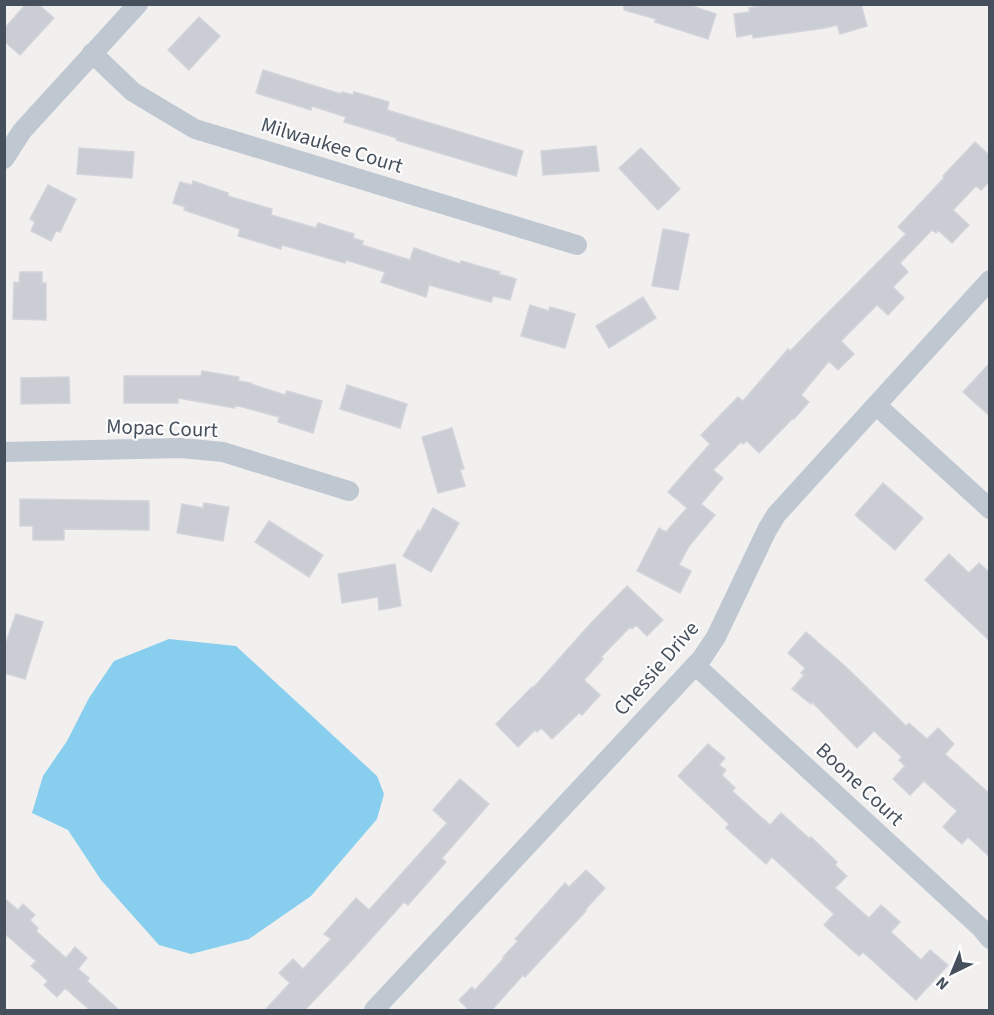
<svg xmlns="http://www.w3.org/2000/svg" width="994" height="1015" font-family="'Source Sans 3',sans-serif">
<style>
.water{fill:#88ceef}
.building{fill:#cbcdd5;stroke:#d3d4db;stroke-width:1.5}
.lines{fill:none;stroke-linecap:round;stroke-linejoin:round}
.minor{stroke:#bfc7d1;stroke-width:20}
.labels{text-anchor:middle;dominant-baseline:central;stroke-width:4.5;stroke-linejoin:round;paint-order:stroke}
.street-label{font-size:21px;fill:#46505d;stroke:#fff}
</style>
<rect width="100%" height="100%" fill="#f2efef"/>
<path class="water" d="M 169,639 L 236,646 L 377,776 L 384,794 L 377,819 L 311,896 L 249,939 L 191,954 L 159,945 L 101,880 L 68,830 L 32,813 L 43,776 L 67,741 L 89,698 L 114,661 Z"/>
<path class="building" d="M 26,4 L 38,4 L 54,18 L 20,55 L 4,41 L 4,29 Z
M 624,4 L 686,4 L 716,14 L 708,39 L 655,22 L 656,19 L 624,10 Z
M 773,4 L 861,4 L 867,26 L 840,34 L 837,25 L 825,28 L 753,38 L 753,34 L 737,37 L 734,14 L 750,12 L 749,8 Z
M 199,17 L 220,36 L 189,70 L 168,50 Z
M 263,70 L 341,94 L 342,92 L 353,95 L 354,92 L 389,102 L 387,110 L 523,151 L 516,176 L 396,140 L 397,138 L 344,122 L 346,117 L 312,106 L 311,110 L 256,93 Z
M 975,142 L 990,156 L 990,181 L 981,190 L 976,186 L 953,210 L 969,225 L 952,243 L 938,230 L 936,233 L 932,230 L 900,263 L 908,272 L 893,287 L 904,298 L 888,315 L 877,305 L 841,341 L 854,354 L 838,370 L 829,361 L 801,395 L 809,402 L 794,419 L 793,418 L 759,453 L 747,441 L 743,444 L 741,442 L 713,470 L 723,478 L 701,504 L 715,515 L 689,546 L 679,565 L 691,571 L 680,593 L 637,571 L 659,528 L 666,532 L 687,508 L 668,492 L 710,444 L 701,435 L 738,397 L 743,401 L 788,349 L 790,351 L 906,234 L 898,227 L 944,178 L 943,176 Z
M 596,146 L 599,171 L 543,175 L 541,151 Z
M 79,148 L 134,152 L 132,178 L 77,174 Z
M 641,148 L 680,189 L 658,210 L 619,168 Z
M 193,181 L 228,193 L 228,196 L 272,209 L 271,215 L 316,228 L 318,223 L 354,234 L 353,238 L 363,241 L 362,245 L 410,260 L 414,248 L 460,264 L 461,261 L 500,272 L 499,274 L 516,279 L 510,300 L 493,296 L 491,302 L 429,285 L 426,297 L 381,282 L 385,272 L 346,260 L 345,263 L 282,245 L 281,249 L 238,236 L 240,229 L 184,210 L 185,207 L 173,203 L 180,182 L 192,185 Z
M 48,185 L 76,199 L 60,232 L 56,231 L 51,241 L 31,231 L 35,222 L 30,219 Z
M 663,229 L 689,234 L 678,290 L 652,286 Z
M 20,272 L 42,272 L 42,283 L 46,283 L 46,320 L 13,319 L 14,282 L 19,283 Z
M 643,297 L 656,318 L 609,348 L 596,326 Z
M 530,305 L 549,311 L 550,307 L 575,314 L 565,348 L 521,336 Z
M 990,363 L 990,416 L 963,392 Z
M 202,371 L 239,377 L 238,381 L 251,383 L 251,384 L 285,395 L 287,391 L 322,401 L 313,433 L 278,422 L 279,417 L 235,405 L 235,408 L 178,398 L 178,403 L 124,403 L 124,376 L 201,376 Z
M 69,377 L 70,403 L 21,404 L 21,378 Z
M 347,385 L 407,404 L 400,428 L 340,409 Z
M 452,428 L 464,469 L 460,470 L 465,486 L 438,493 L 422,437 Z
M 883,483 L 923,518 L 895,550 L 855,515 Z
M 20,499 L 149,501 L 149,530 L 64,529 L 64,540 L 33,540 L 33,526 L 20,526 Z
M 204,503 L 229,507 L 223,541 L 177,533 L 182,504 L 203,508 Z
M 433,508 L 459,523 L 431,572 L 403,556 L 418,530 L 420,532 Z
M 269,521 L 323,555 L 309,577 L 255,542 Z
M 949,554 L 969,573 L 979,563 L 990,573 L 990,641 L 925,580 Z
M 395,564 L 401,606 L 379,610 L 378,597 L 342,603 L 338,574 Z
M 627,586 L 663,620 L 647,636 L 636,625 L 632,629 L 630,627 L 601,657 L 603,659 L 584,680 L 600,695 L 582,715 L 579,713 L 552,739 L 541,728 L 537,732 L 535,730 L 518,747 L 496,724 L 532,687 L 533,688 L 591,623 Z
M 16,614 L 43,622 L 25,679 L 4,673 L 4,648 Z
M 806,632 L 846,667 L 906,726 L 909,723 L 927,739 L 938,728 L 954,744 L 945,754 L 990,794 L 990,857 L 968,837 L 962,844 L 943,827 L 957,811 L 924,781 L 910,795 L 893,779 L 905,766 L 899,760 L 902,757 L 874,731 L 857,748 L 812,702 L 811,704 L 792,689 L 804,675 L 801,673 L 805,668 L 788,653 Z
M 708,744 L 725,758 L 719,765 L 726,770 L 722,775 L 735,788 L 732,791 L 770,825 L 781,813 L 810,839 L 811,837 L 837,862 L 835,865 L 847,876 L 835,888 L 869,918 L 881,905 L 900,922 L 891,932 L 921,960 L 930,950 L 948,965 L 916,1000 L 863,952 L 859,956 L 824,925 L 834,914 L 772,857 L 766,864 L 726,828 L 729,824 L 678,776 Z
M 460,779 L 489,804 L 442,858 L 446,862 L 408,905 L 404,902 L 353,959 L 304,1011 L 264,1011 L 290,983 L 279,973 L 293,959 L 303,969 L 331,939 L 324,934 L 356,898 L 369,910 L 447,823 L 433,810 Z
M 586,870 L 605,888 L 585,910 L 586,911 L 525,977 L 523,975 L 491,1011 L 470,1011 L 459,1000 L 472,987 L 475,990 L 504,958 L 503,957 L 518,941 L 515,939 L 565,883 L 569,887 Z
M 4,898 L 18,910 L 23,904 L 35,915 L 30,920 L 38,928 L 36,931 L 66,958 L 75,947 L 87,958 L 78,969 L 89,978 L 87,981 L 120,1011 L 91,1011 L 65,988 L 57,997 L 44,985 L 48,981 L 31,966 L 36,961 L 4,933 Z"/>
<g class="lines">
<path class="minor" d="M 92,53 L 133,92 L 195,129 L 577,245
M 4,159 L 22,131 L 138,4
M 876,405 L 990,509
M 4,452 L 181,448 L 223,452 L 349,491
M 695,665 L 981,928 L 990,939
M 374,1010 L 702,658 L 716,637 L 767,530 L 776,515 L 990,280"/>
</g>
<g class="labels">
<g class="street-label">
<text transform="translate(332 145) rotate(17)">Milwaukee Court</text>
<text transform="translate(162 428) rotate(2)">Mopac Court</text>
<text transform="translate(656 668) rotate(-49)">Chessie Drive</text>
<text transform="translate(860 784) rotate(43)">Boone Court</text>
</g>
</g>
<rect width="994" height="1015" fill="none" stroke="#46505d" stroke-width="12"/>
<g transform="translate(952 973) rotate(223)" stroke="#ffffff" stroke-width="4.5" paint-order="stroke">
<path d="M0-4.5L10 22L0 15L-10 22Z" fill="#46505d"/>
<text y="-9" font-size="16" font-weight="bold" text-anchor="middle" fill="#46505d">N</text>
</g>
</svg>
